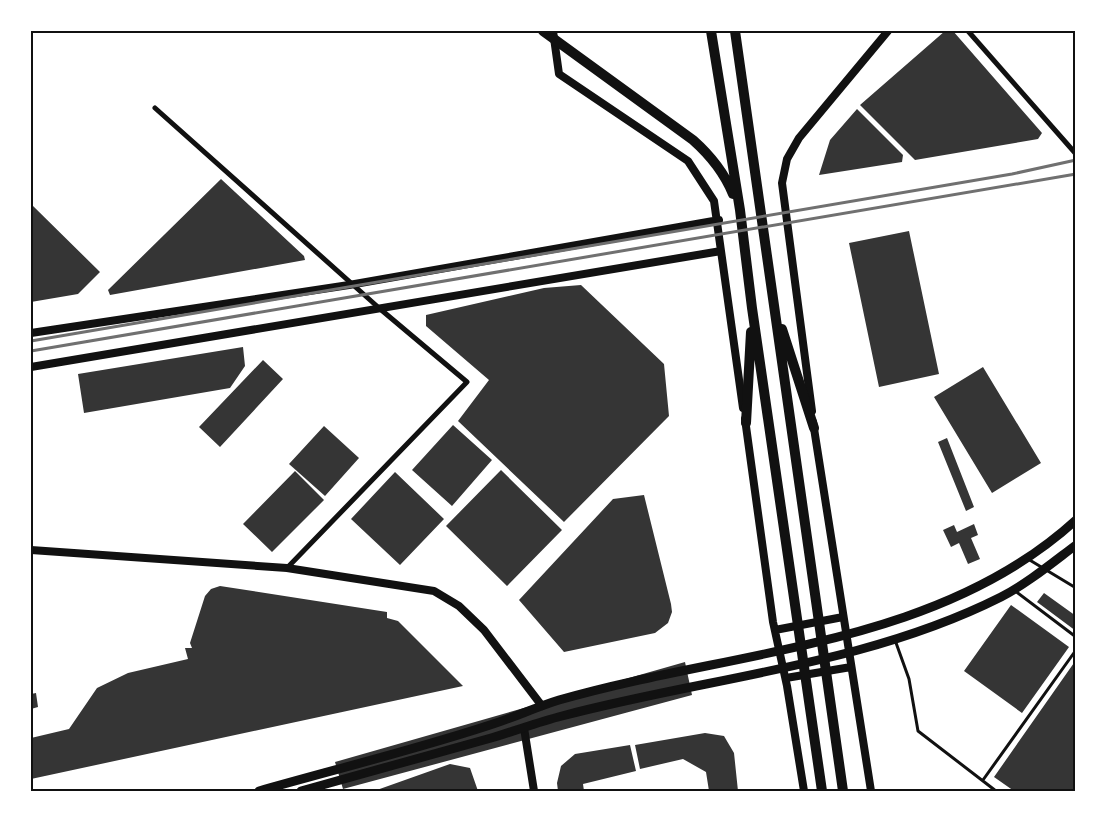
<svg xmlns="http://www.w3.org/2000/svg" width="1107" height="822" font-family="'Fira Sans Condensed',sans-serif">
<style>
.building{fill:#353535}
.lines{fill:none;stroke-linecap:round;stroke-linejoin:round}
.service{stroke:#111;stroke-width:3}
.minor{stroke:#111;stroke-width:5}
.tertiary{stroke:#111;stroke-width:8}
.secondary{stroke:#111;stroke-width:9}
.trunk{stroke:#111;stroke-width:10}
.rail{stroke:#707070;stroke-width:3}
.neatline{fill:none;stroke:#111;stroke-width:2}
</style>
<rect width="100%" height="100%" fill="#fff"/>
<path class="building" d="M 945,31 L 953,31 L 1042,133 L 1038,139 L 915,160 L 860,105 Z
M 857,109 L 903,155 L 902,162 L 819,175 L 830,140 Z
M 221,179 L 304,256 L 305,260 L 110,295 L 108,290 Z
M 31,204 L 100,272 L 78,294 L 31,302 Z
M 909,231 L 939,374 L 879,387 L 849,243 Z
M 581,285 L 664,364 L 669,416 L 564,522 L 458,421 L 489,380 L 426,326 L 426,315 L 544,288 Z
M 243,347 L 245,366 L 230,388 L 84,413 L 78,374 Z
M 263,360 L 283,379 L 220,447 L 199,427 Z
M 983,367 L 1041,463 L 992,493 L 934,397 Z
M 453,425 L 492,460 L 452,506 L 412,470 Z
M 324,426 L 359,458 L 325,496 L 289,464 Z
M 947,438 L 974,507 L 966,511 L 938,442 Z
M 501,470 L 562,530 L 507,586 L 446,526 Z
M 295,471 L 324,500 L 272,552 L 243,524 Z
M 395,472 L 444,519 L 400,565 L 351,519 Z
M 644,495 L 671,604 L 672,612 L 668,623 L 655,633 L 564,652 L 519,600 L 613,499 Z
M 974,524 L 978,535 L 971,538 L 980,559 L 968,564 L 959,543 L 951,547 L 943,530 L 954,525 L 957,532 Z
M 220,586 L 387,612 L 387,618 L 398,621 L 463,686 L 31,779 L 31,738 L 69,729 L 97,688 L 128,673 L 188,659 L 185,648 L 192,648 L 190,643 L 205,596 L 211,589 Z
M 1044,593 L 1076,616 L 1076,631 L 1037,602 Z
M 1011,605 L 1069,647 L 1022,713 L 964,671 Z
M 1076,660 L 1076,791 L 1014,791 L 994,777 Z
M 685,662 L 692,695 L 343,789 L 335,762 Z
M 36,693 L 38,707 L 31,709 L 31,694 Z
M 705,733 L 724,736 L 734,753 L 738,791 L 709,791 L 706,772 L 683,759 L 640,769 L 635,745 Z
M 630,745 L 636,771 L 583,784 L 584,791 L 558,791 L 557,783 L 561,766 L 575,754 Z
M 450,764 L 470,768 L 478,791 L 374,791 Z"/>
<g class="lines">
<path class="service" d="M 1028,559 L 1076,588
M 1014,590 L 1076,637
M 895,640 L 909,679 L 918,731 L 996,791
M 983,780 L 1076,650"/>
<path class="minor" d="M 968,31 L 1076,154
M 155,108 L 379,308 L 467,382 L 287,568"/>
<path class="tertiary" d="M 553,31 L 559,74 L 688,161 L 714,201 L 743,408
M 31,333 L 349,285 L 719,220
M 31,367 L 721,251
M 812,411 L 782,183 L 787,159 L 799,138 L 888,31
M 745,419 L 773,622 L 787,686 L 804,791
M 813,422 L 871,791
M 31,550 L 287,568 L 434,591 L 459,606 L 484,630 L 542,706
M 775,630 L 843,617
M 786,678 L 851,667
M 524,728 L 534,791"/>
<path class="secondary" d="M 259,791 C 336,769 414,750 490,725 C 513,718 536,707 559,700 C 732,650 937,647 1076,520
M 301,791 C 364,773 428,756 491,738 C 515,731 538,722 562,716 C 708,677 864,666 1001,597 C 1028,583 1052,563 1076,545"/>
<path class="trunk" d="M 543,31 L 693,140 C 711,156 724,172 733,194
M 711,31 L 740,210 L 752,308 L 822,791
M 735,31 L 843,791
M 782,329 L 814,428
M 746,423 L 751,332"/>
<path class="rail" d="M 31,341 L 1012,174 L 1076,160
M 31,351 L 1076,174"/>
</g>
<rect width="1107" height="822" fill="none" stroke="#ffffff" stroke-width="65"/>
<rect x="32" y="32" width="1042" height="758" class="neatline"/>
</svg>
